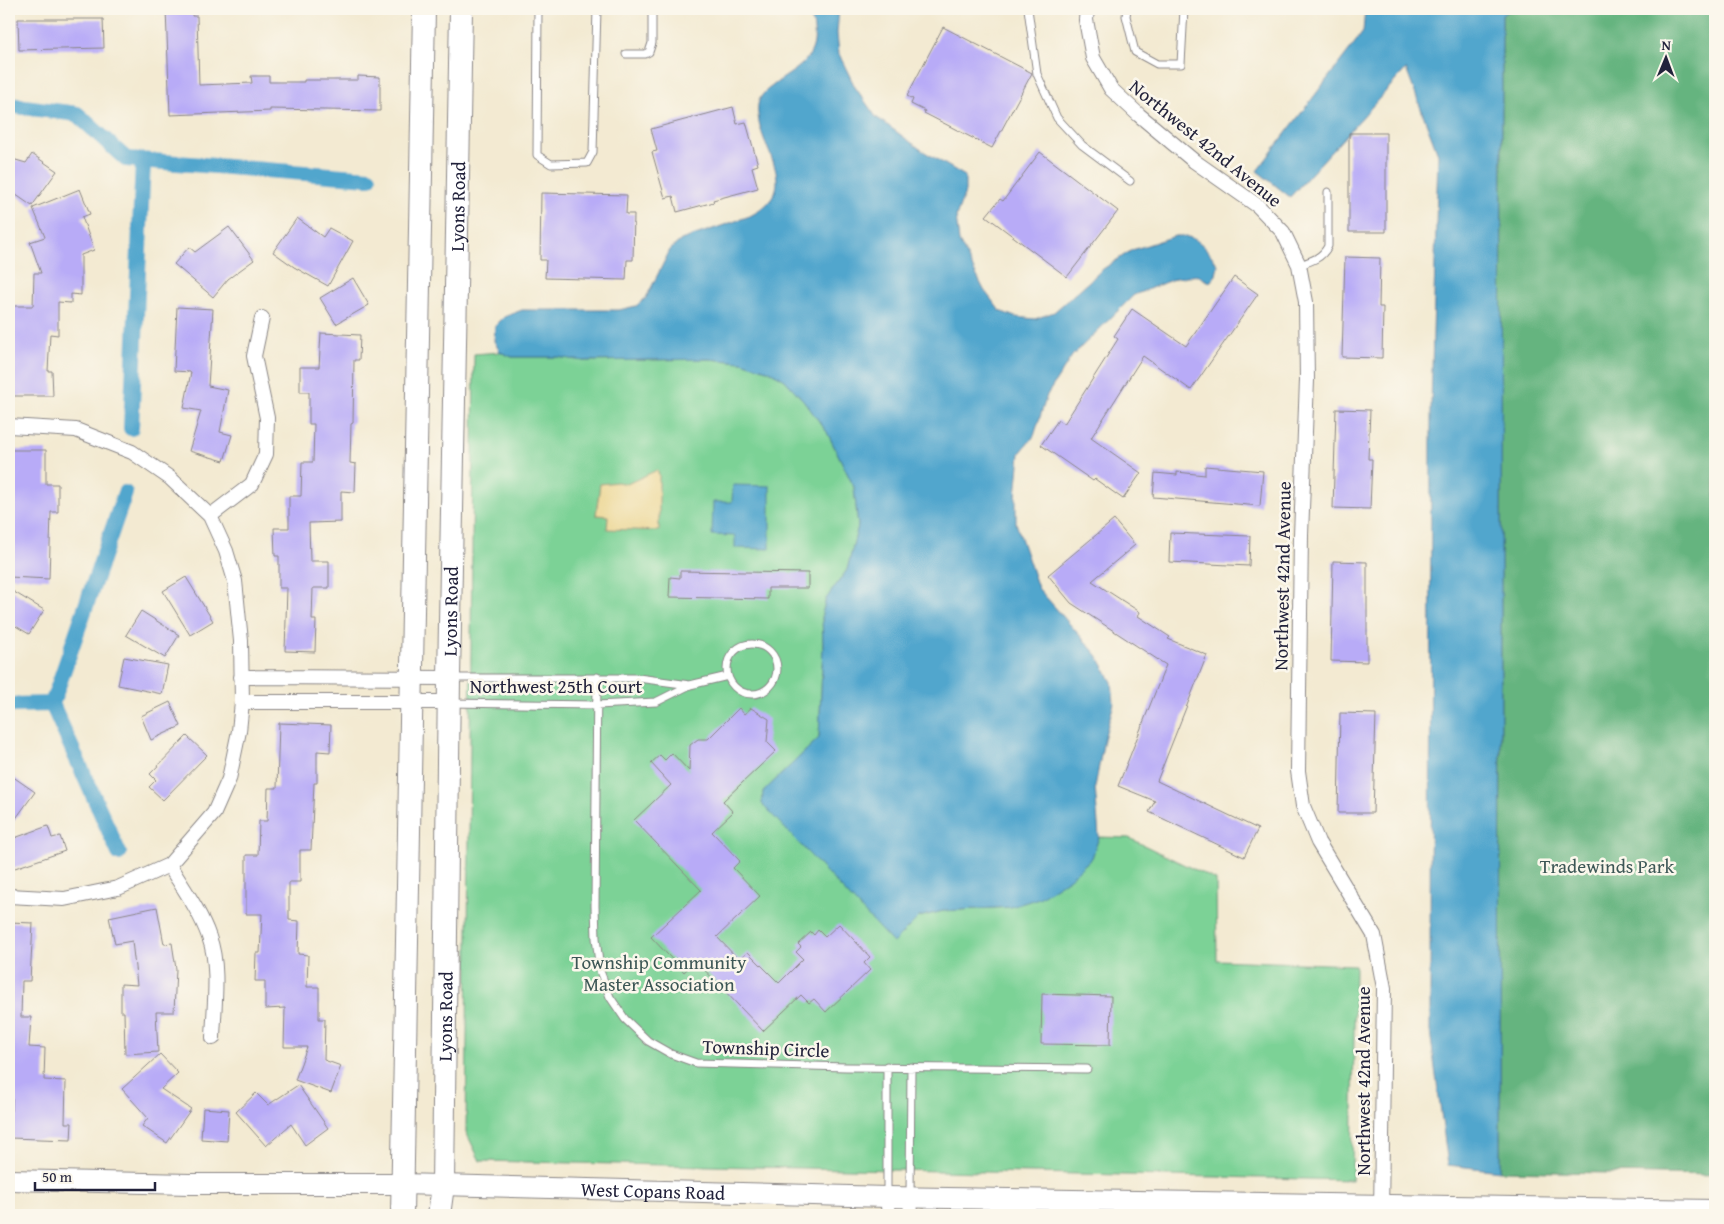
<svg xmlns="http://www.w3.org/2000/svg" width="1724" height="1224" font-family="'Gentium Book Plus',serif">
<style>
.green{fill:#7cd296;stroke:#4f7a68}
.forest{fill:#65b47f;stroke:#446b5d}
.sand{fill:#eeda9e;stroke:#887e6c}
.water{fill:#51a6cd;stroke:#3a6484}
.lines{fill:none;stroke-linecap:round;stroke-linejoin:round}
.canal{stroke:#51a6cd;stroke-width:16}
.building{fill:#b8abf7}
.lane-casing{stroke:#8a8686;stroke-width:9}
.street-casing{stroke:#8a8686;stroke-width:16}
.secondary-casing{stroke:#8a8686;stroke-width:22}
.primary-casing{stroke:#8a8686;stroke-width:24}
.lane{stroke:#fff;stroke-width:7}
.street{stroke:#fff;stroke-width:14}
.secondary{stroke:#fff;stroke-width:20}
.primary{stroke:#fff;stroke-width:22}
.labels{text-anchor:middle;dominant-baseline:central;stroke-width:5;stroke-linejoin:round;paint-order:stroke}
.street-label{font-size:19px;fill:#22223b;stroke:#fbf7ec}
.park-label{font-size:19px;fill:#3d5756;stroke:#fbf7ec}
</style>
<rect width="100%" height="100%" fill="#fbf7ec"/>
<filter id="ink" filterUnits="userSpaceOnUse"><feTurbulence type="fractalNoise" baseFrequency=".02" numOctaves="2"/><feDisplacementMap in="SourceGraphic" scale="10" xChannelSelector="R" yChannelSelector="G"/><feConvolveMatrix kernelMatrix="1 2 1 2 8 2 1 2 1" color-interpolation-filters="sRGB"/></filter>
<filter id="wash" filterUnits="userSpaceOnUse"><feTurbulence type="fractalNoise" baseFrequency=".0096" numOctaves="4" result="noise"/><feDisplacementMap in="SourceGraphic" scale="20" xChannelSelector="R" yChannelSelector="G"/><feGaussianBlur stdDeviation="1.12" result="paint"/><feColorMatrix in="noise" values="0 0 0 0 0 0 0 0 0 0 0 0 0 0 0 0 0 1.4 0 .05"/><feComposite in="paint" operator="in"/></filter>
<g filter="url(#wash)">
<rect width="100%" height="100%" fill="#f3ead2"/>
<path class="green" d="M 500,352 L 512,357 L 557,357 L 584,361 L 709,359 L 742,362 L 770,371 L 785,380 L 804,401 L 827,432 L 854,487 L 858,526 L 847,570 L 826,599 L 822,614 L 823,646 L 819,738 L 763,792 L 893,943 L 919,917 L 943,911 L 1011,907 L 1091,858 L 1099,837 L 1129,838 L 1216,880 L 1217,960 L 1355,965 L 1352,1180 L 480,1161 L 466,1132 L 474,354 Z"/>
<path class="forest" d="M 1513,9 L 1715,9 L 1715,1175 L 1500,1171 L 1502,14 Z"/>
<path class="sand" d="M 657,470 L 659,475 L 659,531 L 607,529 L 608,516 L 596,515 L 600,484 L 617,482 L 627,484 Z"/>
<path class="water" d="M 807,9 L 839,9 L 837,33 L 839,54 L 855,87 L 876,117 L 923,151 L 965,176 L 965,192 L 956,217 L 959,241 L 984,290 L 1000,311 L 1015,317 L 1035,319 L 1054,312 L 1103,269 L 1132,250 L 1175,236 C 1199,235 1205,247 1218,265 L 1216,275 L 1210,282 L 1196,275 L 1176,278 L 1134,295 L 1072,356 L 1047,395 L 1034,436 L 1020,453 L 1016,497 L 1016,523 L 1038,588 L 1097,655 L 1112,682 L 1114,703 L 1104,739 L 1095,787 L 1099,837 L 1092,858 L 1070,878 L 1039,898 L 1011,907 L 943,911 L 919,917 L 893,943 L 762,804 L 763,792 L 819,738 L 823,646 L 822,614 L 826,599 L 847,570 L 858,526 L 854,487 L 827,432 L 804,401 L 785,380 L 770,371 L 742,362 L 709,359 L 584,361 L 557,357 L 512,357 L 500,352 L 494,341 L 495,326 L 504,317 L 522,310 L 619,310 L 636,306 L 646,298 L 670,250 L 681,240 L 750,216 C 808,185 754,149 758,105 C 759,97 765,91 771,87 C 792,70 818,62 814,30 C 814,23 809,15 807,9 Z
M 1365,9 L 1513,9 L 1502,15 L 1500,1171 L 1448,1165 L 1430,1031 L 1431,405 L 1438,154 L 1406,69 L 1290,197 L 1257,171 L 1363,32 Z
M 733,485 L 770,486 L 770,549 L 735,548 L 735,536 L 712,535 L 713,502 L 732,502 Z"/>
<g class="lines">
<path class="canal" d="M 9,105 L 77,114 L 126,159 L 369,178
M 131,428 L 143,161
M 52,704 L 125,493
M 9,705 L 52,704 L 119,853"/>
</g>
<g id="blocks">
<path class="building" d="M 166,9 L 192,9 L 192,16 L 197,16 L 199,85 L 252,83 L 251,76 L 269,76 L 269,82 L 304,82 L 304,80 L 358,80 L 358,76 L 380,77 L 380,111 L 270,109 L 270,111 L 170,115 Z
M 18,19 L 103,19 L 104,48 L 19,50 Z
M 943,27 L 1032,73 L 992,148 L 924,113 L 925,111 L 911,104 L 913,99 L 907,96 Z
M 733,107 L 737,124 L 746,122 L 758,165 L 752,167 L 758,188 L 713,200 L 714,202 L 677,212 L 673,196 L 665,198 L 652,152 L 657,151 L 651,129 Z
M 1349,133 L 1386,133 L 1386,232 L 1349,232 Z
M 1040,152 L 1118,211 L 1067,277 L 986,216 L 1000,199 L 1003,201 Z
M 32,154 L 57,171 L 32,206 L 9,190 L 9,158 L 26,163 Z
M 80,189 L 90,214 L 82,217 L 94,250 L 81,255 L 81,295 L 71,294 L 71,303 L 58,302 L 58,335 L 50,334 L 48,371 L 52,371 L 53,396 L 9,396 L 9,306 L 33,306 L 34,273 L 41,273 L 30,242 L 45,237 L 33,208 Z
M 541,193 L 627,195 L 626,214 L 634,214 L 633,260 L 627,260 L 626,280 L 545,278 L 546,260 L 540,260 Z
M 297,218 L 323,237 L 329,228 L 353,241 L 328,286 L 294,267 L 273,252 Z
M 229,227 L 254,260 L 228,279 L 213,297 L 174,264 L 189,247 L 195,252 Z
M 1345,257 L 1380,258 L 1379,307 L 1383,307 L 1382,358 L 1342,357 Z
M 1234,277 L 1258,294 L 1191,390 L 1143,356 L 1091,438 L 1141,473 L 1123,499 L 1095,479 L 1093,481 L 1041,445 L 1058,420 L 1064,424 L 1118,339 L 1114,336 L 1132,309 L 1186,346 Z
M 353,278 L 369,305 L 336,324 L 320,298 Z
M 177,307 L 213,309 L 208,386 L 228,390 L 220,432 L 232,435 L 224,461 L 189,451 L 201,411 L 184,408 L 191,372 L 174,371 Z
M 321,333 L 360,335 L 359,360 L 354,360 L 353,423 L 351,424 L 350,463 L 356,464 L 355,492 L 341,491 L 341,522 L 309,523 L 310,561 L 329,561 L 329,588 L 313,588 L 312,620 L 316,620 L 315,652 L 285,651 L 287,588 L 279,588 L 279,556 L 275,556 L 274,528 L 289,528 L 289,496 L 301,496 L 302,462 L 313,462 L 314,424 L 309,424 L 309,392 L 300,392 L 300,367 L 319,367 Z
M 1336,409 L 1370,410 L 1368,459 L 1372,459 L 1370,509 L 1333,508 Z
M 9,450 L 46,450 L 46,484 L 58,484 L 58,512 L 51,512 L 49,579 L 9,577 Z
M 1205,466 L 1263,471 L 1260,506 L 1153,497 L 1155,473 L 1177,475 L 1177,472 L 1205,475 Z
M 1114,520 L 1135,545 L 1092,581 L 1140,612 L 1138,616 L 1170,637 L 1168,639 L 1207,655 L 1157,781 L 1258,829 L 1244,857 L 1149,812 L 1155,801 L 1118,786 L 1166,665 L 1071,603 L 1048,575 Z
M 1170,533 L 1250,536 L 1249,566 L 1169,562 Z
M 1333,561 L 1367,562 L 1367,662 L 1331,661 Z
M 680,571 L 808,573 L 808,588 L 768,588 L 768,599 L 669,597 L 670,577 L 680,578 Z
M 186,577 L 213,621 L 190,635 L 163,591 Z
M 9,589 L 44,610 L 29,634 L 9,622 Z
M 141,611 L 179,635 L 165,658 L 126,635 Z
M 124,657 L 168,665 L 162,694 L 118,685 Z
M 170,702 L 181,726 L 151,740 L 141,716 Z
M 739,708 L 744,714 L 751,708 L 769,719 L 767,742 L 776,751 L 723,801 L 733,812 L 712,832 L 740,861 L 733,868 L 760,896 L 717,937 L 739,960 L 748,952 L 779,983 L 803,959 L 796,952 L 801,947 L 798,944 L 811,932 L 814,935 L 818,930 L 825,937 L 839,924 L 870,957 L 864,963 L 870,970 L 826,1012 L 814,999 L 809,1003 L 801,995 L 763,1031 L 696,961 L 684,972 L 651,937 L 701,890 L 634,820 L 671,785 L 651,763 L 660,755 L 665,760 L 672,753 L 689,771 L 690,745 L 698,739 L 708,739 Z
M 1340,713 L 1376,714 L 1373,813 L 1338,813 Z
M 279,723 L 331,725 L 330,752 L 317,751 L 317,783 L 314,783 L 311,850 L 300,850 L 300,882 L 289,882 L 289,920 L 299,921 L 298,954 L 308,955 L 307,987 L 319,987 L 319,1019 L 325,1019 L 324,1060 L 341,1066 L 331,1093 L 295,1080 L 307,1047 L 284,1047 L 285,1008 L 265,1009 L 265,981 L 255,981 L 256,953 L 260,953 L 262,914 L 246,914 L 246,855 L 258,855 L 259,821 L 267,821 L 268,788 L 277,788 Z
M 187,736 L 207,755 L 163,800 L 149,787 L 156,780 L 150,774 Z
M 9,774 L 35,792 L 9,828 Z
M 48,826 L 52,838 L 60,836 L 65,851 L 9,870 L 9,840 Z
M 157,907 L 164,944 L 172,943 L 176,969 L 174,1012 L 156,1012 L 158,1052 L 125,1054 L 124,1012 L 121,1012 L 121,984 L 137,985 L 132,941 L 115,944 L 109,917 Z
M 9,922 L 33,923 L 30,981 L 22,981 L 21,1017 L 31,1017 L 29,1047 L 45,1048 L 44,1080 L 66,1081 L 65,1123 L 72,1123 L 71,1140 L 9,1138 L 10,1110 L 12,1110 L 13,1075 L 9,1075 Z
M 1042,994 L 1111,996 L 1110,1045 L 1041,1044 Z
M 160,1054 L 178,1073 L 161,1089 L 191,1109 L 167,1143 L 142,1126 L 148,1118 L 122,1089 Z
M 298,1085 L 328,1128 L 305,1145 L 291,1124 L 266,1146 L 236,1112 L 256,1093 L 268,1105 Z
M 203,1108 L 229,1110 L 227,1141 L 201,1139 Z"/>
</g>
</g>
<g filter="url(#ink)">
<use href="#blocks" fill-opacity="0" stroke="#8a8686" stroke-width="1"/>
<g class="lines">
<defs>
<path id="lane" d="M 538,9 L 537,155 L 551,164 L 587,163 L 593,152 L 597,9
M 1028,9 L 1037,74 L 1057,118 L 1082,145 L 1130,181
M 1127,9 L 1126,16 L 1135,52 L 1157,64 L 1181,64 L 1184,9
M 626,54 L 645,54 L 649,52 L 652,43 L 652,9
M 1299,265 C 1312,261 1322,258 1328,246 L 1328,192
M727 669a25 25 0 1 1 50 0a25 25 0 1 1-50 0Z
M 597,677 L 595,906 L 596,938 L 600,971 L 610,997 L 625,1019 L 648,1041 L 671,1054 L 696,1063 L 846,1067 L 1087,1069
M 451,678 L 638,678 L 690,685
M 451,703 L 597,705 L 656,702 L 690,685 L 728,676
M 910,1195 L 911,1067
M 887,1196 L 887,1066"/>
<path id="street" d="M 1087,9 L 1086,20 L 1093,58 L 1111,89 L 1139,115 L 1194,161 L 1258,206 L 1283,232 L 1299,265 L 1306,302 L 1307,380 L 1301,535 L 1298,771 L 1303,806 L 1318,842 L 1374,935 L 1384,988 L 1381,1215
M 9,426 L 76,430 L 132,452 L 170,478 L 210,516 L 226,551 L 235,581 L 241,641 L 242,702 L 239,731 L 229,779 L 214,813 L 169,865 L 118,888 L 64,899 L 9,896
M 210,516 L 252,484 L 266,454 L 267,418 L 254,356 L 262,318
M 241,677 L 449,678
M 242,702 L 448,702
M 169,865 C 183,888 200,911 209,937 C 220,966 214,1007 213,1038
M 887,1197 L 889,1215
M 910,1197 L 911,1215"/>
<g id="secondary">
<path id="s1" d="M 9,1180 L 190,1184 L 402,1184 L 887,1197 L 1715,1210"/>
</g>
<g id="primary">
<path d="M 402,1215 L 424,9"/>
<path id="s2" d="M 439,1215 L 443,1186 L 449,678 L 461,9"/>
</g>
</defs>
<use href="#lane" class="lane-casing"/>
<use href="#street" class="street-casing"/>
<use href="#secondary" class="secondary-casing"/>
<use href="#primary" class="primary-casing"/>
<use href="#lane" class="lane"/>
<use href="#street" class="street"/>
<use href="#secondary" class="secondary"/>
<use href="#primary" class="primary"/>
</g>
</g>
<g class="labels">
<g class="street-label">
<text transform="translate(1206 143) rotate(39)">Northwest 42nd Avenue</text>
<text stroke="none"><textPath href="#s2" startOffset="1009">Lyons Road</textPath></text>
<text transform="translate(1282 576) rotate(-89)">Northwest 42nd Avenue</text>
<text stroke="none"><textPath href="#s2" startOffset="604">Lyons Road</textPath></text>
<text x="556" y="686">Northwest 25th Court</text>
<text stroke="none"><textPath href="#s2" startOffset="199">Lyons Road</textPath></text>
<text transform="translate(766 1048) rotate(2)">Township Circle</text>
<text transform="translate(1363 1081) rotate(-90)">Northwest 42nd Avenue</text>
<text stroke="none"><textPath href="#s1" startOffset="644">West Copans Road</textPath></text>
</g>
<g class="park-label">
<text x="1607" y="866">Tradewinds Park</text>
<text x="659" y="962">Township Community<tspan x="659" dy="22">Master Association</tspan></text>
</g>
</g>
<rect width="1724" height="1224" fill="none" stroke="#fbf7ec" stroke-width="30"/>
<g transform="translate(1666 58) rotate(1)" stroke="#fbf7ec" stroke-width="4" paint-order="stroke">
<path d="M0-4L9 19L0 12L-9 19Z" fill="#22223b"/>
<text y="-8" font-size="14" font-weight="bold" text-anchor="middle" fill="#22223b">N</text>
</g>
<path d="M35 1182v8h120v-8" fill="none" stroke="#22223b" stroke-width="2.5"/>
<text x="42" y="1182" font-size="15" fill="#22223b" stroke="#fbf7ec" stroke-width="4" paint-order="stroke">50 m</text>
</svg>
